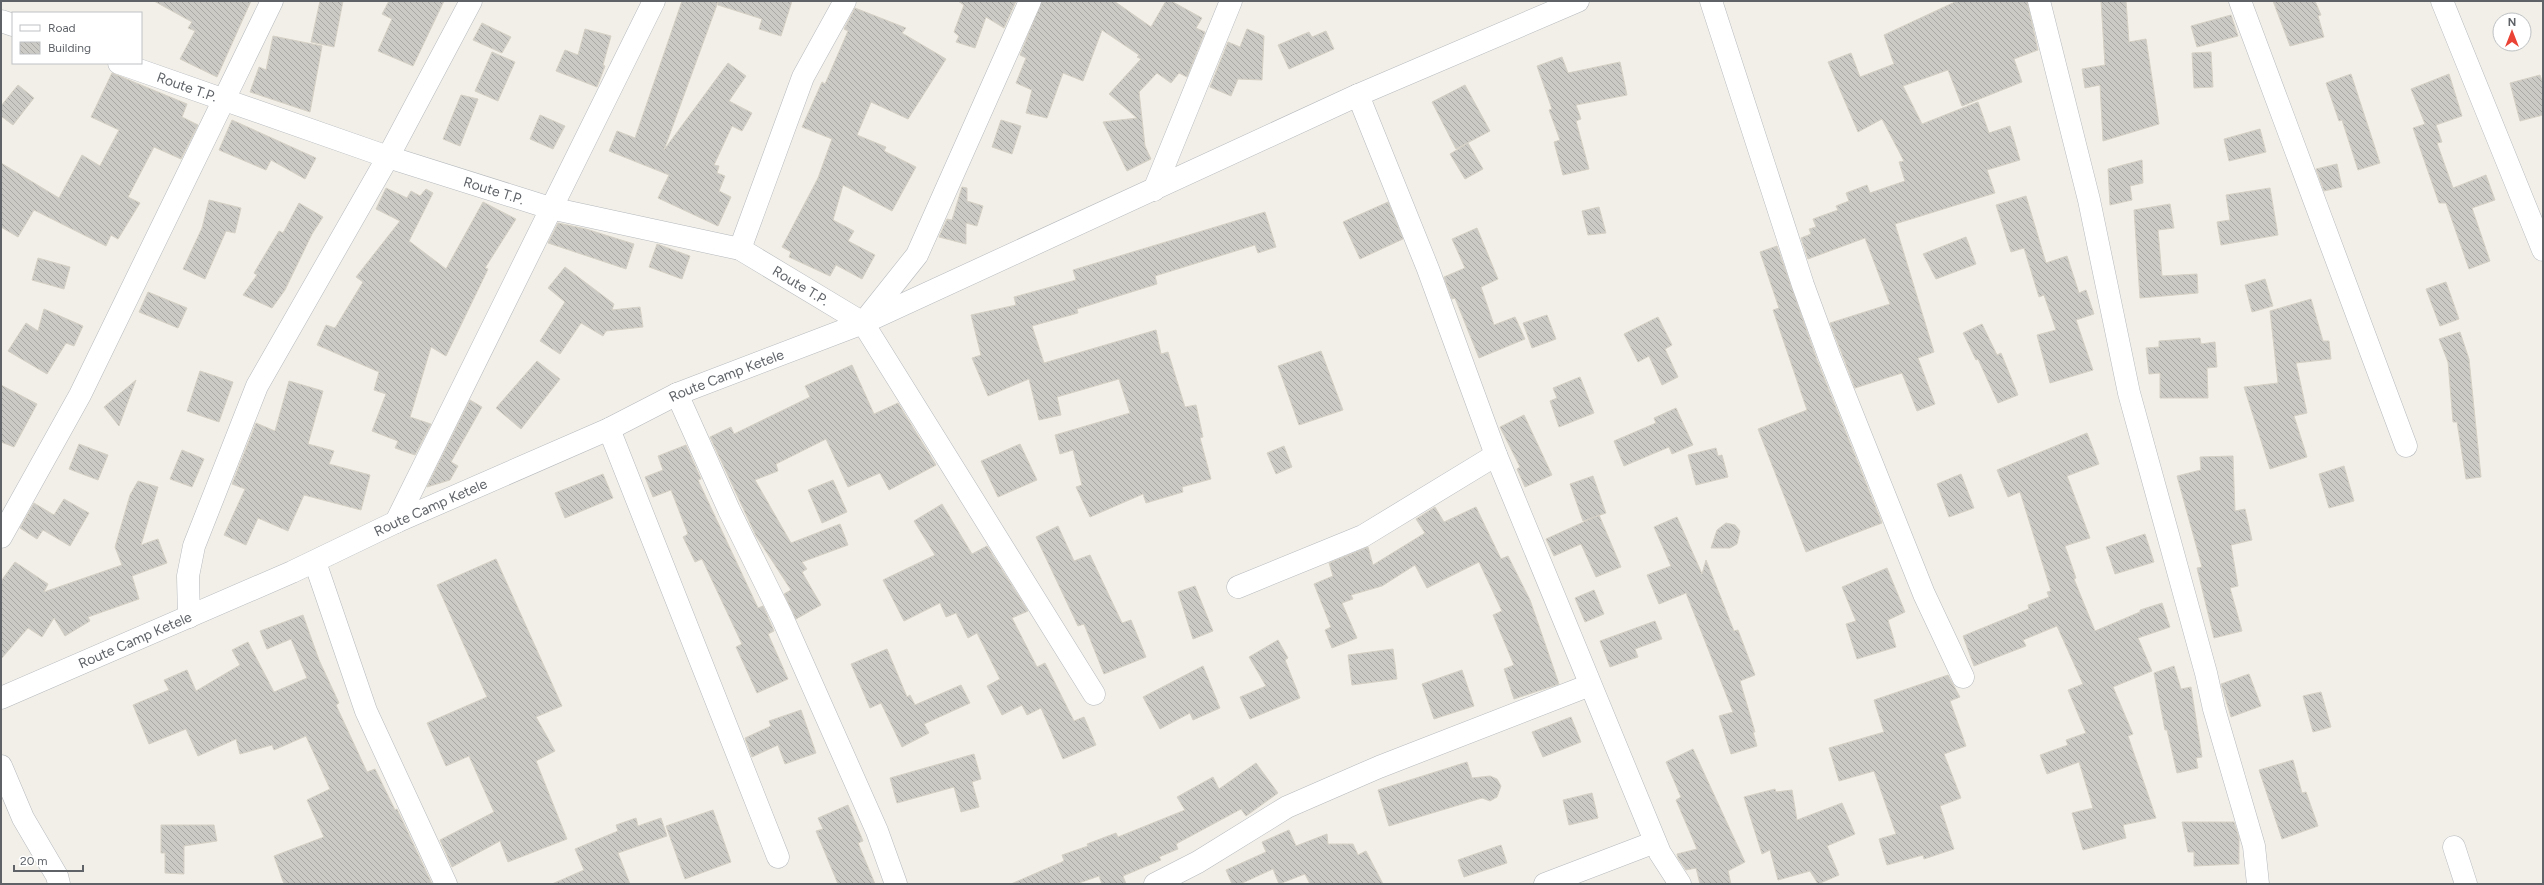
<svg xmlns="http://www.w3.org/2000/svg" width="2544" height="885" font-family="Figtree,sans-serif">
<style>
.building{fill:url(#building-back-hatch);stroke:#d6d1c6}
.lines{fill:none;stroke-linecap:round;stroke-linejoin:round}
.minor-casing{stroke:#b5b8bc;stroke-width:23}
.minor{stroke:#fff;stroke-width:22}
.labels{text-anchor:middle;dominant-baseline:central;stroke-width:3;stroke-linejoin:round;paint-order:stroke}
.street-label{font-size:14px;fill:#5f6368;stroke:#fff}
</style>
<defs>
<pattern id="building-back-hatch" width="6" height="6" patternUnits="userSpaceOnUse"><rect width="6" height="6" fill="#cccac5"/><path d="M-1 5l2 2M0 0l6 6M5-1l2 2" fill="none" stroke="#a9a8a4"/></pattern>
</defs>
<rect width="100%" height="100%" fill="#f1efe8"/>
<path class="building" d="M 154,1 L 251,1 L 217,77 L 180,59 L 195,31 L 188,28 L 192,22 Z
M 320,1 L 343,1 L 334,47 L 311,42 Z
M 389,1 L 444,1 L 413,66 L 378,51 L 392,19 L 382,14 Z
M 682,1 L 792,1 L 781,36 L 759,29 L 762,19 L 718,5 L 718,2 L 664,150 L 728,63 L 746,76 L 729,101 L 752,113 L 742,131 L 732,126 L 714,165 L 719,166 L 717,173 L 725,176 L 719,191 L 731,197 L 718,226 L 658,198 L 669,175 L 609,151 L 617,131 L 635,138 Z
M 958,1 L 1016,1 L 1004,28 L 986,17 L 975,48 L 956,42 L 959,36 L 954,32 L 964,5 Z
M 1042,1 L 1114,1 L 1151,27 L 1166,1 L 1171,1 L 1202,18 L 1196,28 L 1205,32 L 1187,77 L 1179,73 L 1171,83 L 1157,73 L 1139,92 L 1145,146 L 1151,159 L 1127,171 L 1103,122 L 1137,118 L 1109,94 L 1141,59 L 1137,57 L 1139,55 L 1102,30 L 1083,81 L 1063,73 L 1047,118 L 1026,113 L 1032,90 L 1016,83 L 1026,58 L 1020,55 Z
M 1957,1 L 2027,1 L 2038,50 L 2014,59 L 2022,82 L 1962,106 L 1948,70 L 1903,86 L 1922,124 L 1978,102 L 1989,133 L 2010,126 L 2020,160 L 1987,170 L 1995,193 L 1895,224 L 1934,352 L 1918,358 L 1935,404 L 1917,411 L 1902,373 L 1855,388 L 1830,323 L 1890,304 L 1865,238 L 1808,259 L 1801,238 L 1811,234 L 1809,229 L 1816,227 L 1813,219 L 1838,210 L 1836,206 L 1849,201 L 1846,193 L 1867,185 L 1870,193 L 1905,181 L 1899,162 L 1904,161 L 1882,119 L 1858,132 L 1828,62 L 1851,53 L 1860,77 L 1894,64 L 1884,35 Z
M 2101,1 L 2126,1 L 2129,42 L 2146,39 L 2159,124 L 2103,141 L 2100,85 L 2085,88 L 2082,69 L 2105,65 Z
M 2273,1 L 2315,1 L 2321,15 L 2318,16 L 2324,37 L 2290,46 Z
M 855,8 L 906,28 L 902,33 L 946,59 L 908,119 L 871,102 L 857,135 L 886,147 L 884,151 L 916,167 L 892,211 L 843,185 L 833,220 L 854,231 L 848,241 L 875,255 L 862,279 L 836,265 L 830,276 L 789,257 L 791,252 L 782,247 L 818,178 L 832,139 L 802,127 L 822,82 L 825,84 L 848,31 L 844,29 Z
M 2231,15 L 2238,36 L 2197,47 L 2191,26 Z
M 482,23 L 511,37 L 502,53 L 473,40 Z
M 585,29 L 611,36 L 603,65 L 605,66 L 597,87 L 556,71 L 565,50 L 578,55 Z
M 1247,29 L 1264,36 L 1262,80 L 1238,79 L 1231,96 L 1210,87 L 1228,42 L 1240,47 Z
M 1326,31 L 1334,49 L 1289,69 L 1278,45 L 1309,32 L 1312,37 Z
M 273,36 L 322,46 L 310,112 L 250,92 L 259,67 L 266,70 Z
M 492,52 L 515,62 L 498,101 L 475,91 Z
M 2211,52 L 2213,87 L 2194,88 L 2192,53 Z
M 1562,57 L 1568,73 L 1620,62 L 1627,95 L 1576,105 L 1581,119 L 1576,121 L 1589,169 L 1563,175 L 1554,142 L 1560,140 L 1549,110 L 1552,109 L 1537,66 Z
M 112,73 L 187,104 L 182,117 L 198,125 L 181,159 L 154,147 L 128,197 L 140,203 L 118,239 L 111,235 L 106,246 L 34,210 L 18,237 L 1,227 L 1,163 L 59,198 L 82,155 L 100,166 L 119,130 L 91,117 Z
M 2351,74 L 2380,163 L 2358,170 L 2342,120 L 2339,121 L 2326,83 Z
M 2449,74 L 2462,116 L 2436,125 L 2442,142 L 2437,143 L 2453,188 L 2486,175 L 2495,200 L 2472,208 L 2490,261 L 2469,269 L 2446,203 L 2439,203 L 2413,128 L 2425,124 L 2411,89 Z
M 2540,75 L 2543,84 L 2543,115 L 2520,121 L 2510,83 Z
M 18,85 L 34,98 L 13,125 L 1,116 L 1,106 Z
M 1465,85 L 1490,131 L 1456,149 L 1432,102 Z
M 461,95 L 478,99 L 460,146 L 443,139 Z
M 540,115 L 565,126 L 553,149 L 530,139 Z
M 232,120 L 316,158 L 305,179 L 271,160 L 266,170 L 219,150 Z
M 1001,120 L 1021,126 L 1012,154 L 992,147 Z
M 2260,129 L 2266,152 L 2229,161 L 2224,139 Z
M 1468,143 L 1483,169 L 1465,179 L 1450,154 Z
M 2142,160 L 2143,183 L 2130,186 L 2132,200 L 2110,205 L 2108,169 Z
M 2337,164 L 2342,187 L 2324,191 L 2316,169 Z
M 962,187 L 967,188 L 967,201 L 983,206 L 977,226 L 966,223 L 966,244 L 939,237 L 947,219 L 952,220 Z
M 386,188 L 407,198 L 411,191 L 420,196 L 426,189 L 433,193 L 409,241 L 446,269 L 483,202 L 516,219 L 485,268 L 488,269 L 446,356 L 431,347 L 410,417 L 431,424 L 415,455 L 395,448 L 398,441 L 372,431 L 386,394 L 374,390 L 379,372 L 317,345 L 326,325 L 335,328 L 363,282 L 356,277 L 400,221 L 376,209 Z
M 2270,188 L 2278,235 L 2221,245 L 2217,222 L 2230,220 L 2226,195 Z
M 2026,196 L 2046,263 L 2067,256 L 2079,293 L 2086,290 L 2094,314 L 2076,320 L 2093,370 L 2050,383 L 2037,335 L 2056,330 L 2044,295 L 2039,297 L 2024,248 L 2011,252 L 1996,205 Z
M 209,200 L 241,208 L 235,233 L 226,231 L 205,279 L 183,269 L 202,228 Z
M 1388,202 L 1403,239 L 1360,259 L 1343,222 Z
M 299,203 L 323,217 L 312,234 L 285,290 L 272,308 L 243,295 L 257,275 L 254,273 L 279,231 L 283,233 Z
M 2170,204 L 2174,228 L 2158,230 L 2162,276 L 2197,274 L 2198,293 L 2140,298 L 2134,210 Z
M 1599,207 L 1606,233 L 1588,235 L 1582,211 Z
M 1265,212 L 1276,247 L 1258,253 L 1255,245 L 1155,276 L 1157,284 L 1077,309 L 1078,313 L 1032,326 L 1044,363 L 1156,330 L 1161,354 L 1168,352 L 1185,407 L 1196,405 L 1203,437 L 1200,438 L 1211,479 L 1182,487 L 1183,492 L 1146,503 L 1143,494 L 1090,517 L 1076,487 L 1082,485 L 1073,450 L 1060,454 L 1055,435 L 1130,413 L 1119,379 L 1057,397 L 1061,415 L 1039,420 L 1029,379 L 988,396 L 972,358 L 981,355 L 971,315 L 1016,305 L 1014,297 L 1076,280 L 1073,270 Z
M 558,223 L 586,229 L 634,244 L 626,269 L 548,243 Z
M 1477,228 L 1498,279 L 1481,287 L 1494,325 L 1515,317 L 1525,339 L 1479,358 L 1455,298 L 1452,299 L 1444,277 L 1465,268 L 1452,239 Z
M 1966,237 L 1976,264 L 1936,279 L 1923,254 Z
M 657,244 L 690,256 L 682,279 L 649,267 Z
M 1777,246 L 1817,360 L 1882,523 L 1806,552 L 1758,429 L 1807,410 L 1773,310 L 1779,308 L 1760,252 Z
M 38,258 L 70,267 L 64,289 L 32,280 Z
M 565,267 L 614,304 L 612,310 L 640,307 L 643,327 L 606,331 L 603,336 L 581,323 L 560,354 L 540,341 L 565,302 L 548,288 Z
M 2265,279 L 2273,306 L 2252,312 L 2245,285 Z
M 2446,282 L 2459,319 L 2440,326 L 2426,289 Z
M 148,292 L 187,308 L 178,328 L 139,312 Z
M 2311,299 L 2323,341 L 2329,341 L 2331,359 L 2296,363 L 2307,413 L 2294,416 L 2307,457 L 2270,469 L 2244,387 L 2278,383 L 2270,311 Z
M 44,309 L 83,326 L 74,346 L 66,343 L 47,374 L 8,351 L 26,323 L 38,331 Z
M 1547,315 L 1556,339 L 1532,348 L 1523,323 Z
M 1658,317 L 1672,345 L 1665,349 L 1678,377 L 1662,385 L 1649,356 L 1638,362 L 1624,334 Z
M 1982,324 L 1997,355 L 2001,353 L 2018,395 L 1998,403 L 1978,359 L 1976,360 L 1963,333 Z
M 2460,332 L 2469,359 L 2481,477 L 2466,479 L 2457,422 L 2453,422 L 2448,362 L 2439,339 Z
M 2200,338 L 2201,344 L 2215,342 L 2217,367 L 2207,368 L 2208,398 L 2160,398 L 2160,373 L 2149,374 L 2146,348 L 2159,347 L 2159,341 Z
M 1321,351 L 1343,410 L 1299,425 L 1278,366 Z
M 537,361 L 560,379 L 521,429 L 496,408 Z
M 852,365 L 874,414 L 898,403 L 936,465 L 889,490 L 880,473 L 848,487 L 826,439 L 776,464 L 778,471 L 755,480 L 791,543 L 840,524 L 848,545 L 802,562 L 807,569 L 802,572 L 821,605 L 796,619 L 784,594 L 791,590 L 756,536 L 710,437 L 731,427 L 734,434 L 810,397 L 805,386 Z
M 200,371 L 233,382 L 219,422 L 187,411 Z
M 1580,377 L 1594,413 L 1559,427 L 1550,401 L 1557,398 L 1553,388 Z
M 136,380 L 119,426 L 104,407 Z
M 289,381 L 323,391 L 308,444 L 334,451 L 329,464 L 370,475 L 361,510 L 304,495 L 288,531 L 258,518 L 246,545 L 224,535 L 245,489 L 232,484 L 256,423 L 275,431 Z
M 1,385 L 37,404 L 14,447 L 1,442 Z
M 470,400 L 482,407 L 451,462 L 458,466 L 450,480 L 427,487 Z
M 1676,408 L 1693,445 L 1672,454 L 1669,447 L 1624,466 L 1614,441 L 1656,423 L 1654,418 Z
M 1524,415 L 1552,475 L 1525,487 L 1517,469 L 1520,467 L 1500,427 Z
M 2087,433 L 2099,464 L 2067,476 L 2090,538 L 2065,546 L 2076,578 L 2074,579 L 2095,631 L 2140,612 L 2140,610 L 2162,603 L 2170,627 L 2138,638 L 2152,671 L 2113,687 L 2133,734 L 2128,736 L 2156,818 L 2123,825 L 2126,838 L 2083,850 L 2072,813 L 2093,808 L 2079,762 L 2047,774 L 2040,755 L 2068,745 L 2066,740 L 2086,733 L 2068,690 L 2083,684 L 2057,626 L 2023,640 L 2026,646 L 1974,666 L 1963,636 L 2029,609 L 2028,605 L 2049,597 L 2047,592 L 2051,591 L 2020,492 L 2008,497 L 1997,470 Z
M 79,444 L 108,455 L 98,480 L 69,469 Z
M 1020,444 L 1037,480 L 998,497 L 981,461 Z
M 686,445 L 701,479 L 698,480 L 758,608 L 763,606 L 774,631 L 768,634 L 788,679 L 757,693 L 736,647 L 742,644 L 702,559 L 695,562 L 683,537 L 688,534 L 671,490 L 653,497 L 645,477 L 663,470 L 658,456 Z
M 1284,446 L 1292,467 L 1276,474 L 1267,453 Z
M 1716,448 L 1718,456 L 1722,455 L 1728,477 L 1696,485 L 1688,455 Z
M 182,450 L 204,459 L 192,487 L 170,479 Z
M 2233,456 L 2235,511 L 2245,509 L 2252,540 L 2231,545 L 2238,586 L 2230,588 L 2242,631 L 2214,638 L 2197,568 L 2202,567 L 2177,476 L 2201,470 L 2200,457 Z
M 2344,466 L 2354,501 L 2329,508 L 2319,474 Z
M 603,474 L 613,498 L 565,518 L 555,493 Z
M 1961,474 L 1974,508 L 1949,517 L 1937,484 Z
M 1593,476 L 1606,513 L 1583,521 L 1570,484 Z
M 833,480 L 847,512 L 822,523 L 808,490 Z
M 138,481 L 158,487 L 141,545 L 158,539 L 167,563 L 132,576 L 139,599 L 88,617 L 90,621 L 65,636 L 54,618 L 42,637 L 28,628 L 1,659 L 1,581 L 15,562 L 48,584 L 44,592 L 122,565 L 115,547 L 130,495 Z
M 64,499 L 89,513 L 70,546 L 43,530 L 37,539 L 20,528 L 34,503 L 54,515 Z
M 942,504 L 972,554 L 987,546 L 1028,611 L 1012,618 L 1037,667 L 1045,663 L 1074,721 L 1084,717 L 1096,745 L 1063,759 L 1041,708 L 1027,715 L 1022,705 L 1002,715 L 987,686 L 1000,679 L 977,633 L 968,638 L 956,613 L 946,617 L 940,603 L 904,621 L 883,580 L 935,555 L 914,521 Z
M 1435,507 L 1444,522 L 1476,507 L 1501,559 L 1508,556 L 1530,600 L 1559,684 L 1514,699 L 1504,669 L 1514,665 L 1493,615 L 1502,611 L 1479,562 L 1427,588 L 1415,565 L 1382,586 L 1351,595 L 1353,599 L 1342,603 L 1357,638 L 1332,648 L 1325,630 L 1331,627 L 1314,584 L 1333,576 L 1329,563 L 1368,547 L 1373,565 L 1425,533 L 1416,519 Z
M 1599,515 L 1621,567 L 1596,577 L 1581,544 L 1554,556 L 1546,539 Z
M 1677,517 L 1702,574 L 1706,560 L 1734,631 L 1738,630 L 1755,675 L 1740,681 L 1755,732 L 1753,732 L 1757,746 L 1731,754 L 1719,716 L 1733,712 L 1686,593 L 1659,604 L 1647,575 L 1671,566 L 1654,527 Z
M 1726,523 L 1735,525 L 1740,531 L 1737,544 L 1730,548 L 1711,548 L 1717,530 Z
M 1058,526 L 1074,561 L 1090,555 L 1122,623 L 1131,620 L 1146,657 L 1104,674 L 1084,624 L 1078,626 L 1036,537 Z
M 2145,534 L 2154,562 L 2115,574 L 2106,547 Z
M 496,559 L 562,706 L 536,717 L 555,751 L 536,761 L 567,839 L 508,862 L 500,841 L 452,867 L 440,840 L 494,812 L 469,756 L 446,766 L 427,723 L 487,697 L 437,585 Z
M 1887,568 L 1905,612 L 1888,620 L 1896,647 L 1857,659 L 1846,624 L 1856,621 L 1842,587 Z
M 1195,586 L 1213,631 L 1193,639 L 1178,592 Z
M 1594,590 L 1604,614 L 1585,622 L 1575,598 Z
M 303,615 L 319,660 L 339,703 L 336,705 L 367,772 L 375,769 L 395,810 L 397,809 L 432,884 L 284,884 L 274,856 L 324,837 L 307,800 L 330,789 L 306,736 L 274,750 L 272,745 L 240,754 L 236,739 L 198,756 L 186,729 L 149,744 L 133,705 L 169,690 L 164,680 L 187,670 L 196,691 L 240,665 L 232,650 L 248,642 L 274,692 L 307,678 L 291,639 L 267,649 L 260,631 Z
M 1655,621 L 1662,639 L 1635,649 L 1638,657 L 1610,667 L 1600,641 Z
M 1278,640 L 1288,658 L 1285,660 L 1300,698 L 1250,719 L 1240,697 L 1266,686 L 1249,657 Z
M 887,649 L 907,697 L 910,695 L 915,705 L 961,685 L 970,703 L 924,724 L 929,733 L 902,747 L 881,703 L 870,708 L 851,664 Z
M 1393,649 L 1397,679 L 1352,685 L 1348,655 Z
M 1203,666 L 1220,708 L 1193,720 L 1190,713 L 1160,729 L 1143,697 Z
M 2174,666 L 2181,689 L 2191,687 L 2202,757 L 2196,758 L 2198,768 L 2177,773 L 2167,730 L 2165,730 L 2154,673 Z
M 1462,670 L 1474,706 L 1434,719 L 1422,684 Z
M 2249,674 L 2261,706 L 2231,717 L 2221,684 Z
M 1948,675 L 1960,697 L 1950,701 L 1966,746 L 1944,754 L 1961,798 L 1940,806 L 1954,849 L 1924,859 L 1923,855 L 1887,865 L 1879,839 L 1896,834 L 1874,771 L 1839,781 L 1829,748 L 1884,732 L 1874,700 Z
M 2321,692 L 2331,727 L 2313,732 L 2303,696 Z
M 801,710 L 816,753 L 785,764 L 778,745 L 752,757 L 745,738 L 771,726 L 769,721 Z
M 1571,717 L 1581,742 L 1543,757 L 1532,732 Z
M 1693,749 L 1745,862 L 1728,871 L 1731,884 L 1700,884 L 1696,868 L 1686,870 L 1678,858 L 1677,854 L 1697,849 L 1676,800 L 1681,797 L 1666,762 Z
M 974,754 L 981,779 L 972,782 L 979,807 L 961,812 L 954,787 L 897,803 L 890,778 Z
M 2293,760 L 2302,793 L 2306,792 L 2318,826 L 2282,839 L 2259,770 Z
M 1467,762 L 1472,778 L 1490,776 L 1497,779 L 1501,786 L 1497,797 L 1490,801 L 1482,798 L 1389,826 L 1378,790 Z
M 1256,763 L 1278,793 L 1246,816 L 1241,809 L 1176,844 L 1178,849 L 1159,857 L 1161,860 L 1123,876 L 1126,884 L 1102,884 L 1099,876 L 1076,884 L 1011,884 L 1064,861 L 1062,855 L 1088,846 L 1087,844 L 1116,833 L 1118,837 L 1185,810 L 1177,797 L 1213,777 L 1219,789 Z
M 1775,789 L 1776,792 L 1792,790 L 1797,820 L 1842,803 L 1855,834 L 1827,846 L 1839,875 L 1818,884 L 1810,871 L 1778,880 L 1770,850 L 1762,854 L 1744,797 Z
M 1592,793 L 1598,818 L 1569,825 L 1563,800 Z
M 848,805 L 863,841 L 858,843 L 875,884 L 838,884 L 816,831 L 823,829 L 818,818 Z
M 713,810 L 731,862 L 685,879 L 666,826 Z
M 636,818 L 638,826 L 661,818 L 667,836 L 618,853 L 630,884 L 552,884 L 584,870 L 575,849 L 618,831 L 616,825 Z
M 2182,822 L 2234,822 L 2239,838 L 2239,864 L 2194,866 L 2194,852 L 2188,852 Z
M 161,825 L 214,825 L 217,841 L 184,846 L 184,874 L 165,873 L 165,853 L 161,853 Z
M 1289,830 L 1296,846 L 1327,834 L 1328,844 L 1353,844 L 1358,855 L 1366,851 L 1383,884 L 1310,884 L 1305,874 L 1279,884 L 1273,869 L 1240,884 L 1232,884 L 1226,870 L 1266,852 L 1262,842 Z
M 1501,845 L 1507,863 L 1464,877 L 1458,860 Z"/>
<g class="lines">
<defs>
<g id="minor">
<path d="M 1711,1 L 1803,285 L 1829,356 L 1924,594 L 1963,677"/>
<path d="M 2039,1 L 2089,200 L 2129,393 L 2206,673 L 2214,709 L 2254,846 L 2258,884"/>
<path d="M 2240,1 L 2406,446"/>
<path d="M 2442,1 L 2543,250"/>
<path d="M 1,21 L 13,25"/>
<path id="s1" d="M 119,63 L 388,157 L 550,208 L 740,249 L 863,323 L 1094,694"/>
<path d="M 1358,95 L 1428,269 L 1496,455 L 1660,853 L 1680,884"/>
<path d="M 1154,190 L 1231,1"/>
<path d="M 740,249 L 803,77 L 845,1"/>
<path d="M 866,319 L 917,255 L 1030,1"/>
<path d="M 677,394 L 729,510 L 782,617 L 877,831 L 896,884"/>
<path d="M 609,429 L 778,857"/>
<path d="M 396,522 L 654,1"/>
<path d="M 1,537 L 80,395 L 272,1"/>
<path d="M 315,562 L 366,711 L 446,884"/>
<path d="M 1238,587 L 1363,536 L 1496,455"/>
<path d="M 189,617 L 188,576 L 194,546 L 257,386 L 388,157 L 471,1"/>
<path id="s2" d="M 1,698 L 292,572 L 396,522 L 609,429 L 677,394 L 863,323 L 1358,95 L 1578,1"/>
<path d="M 1,766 L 23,818 L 57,876 L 59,884"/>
<path d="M 2454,847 L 2466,884"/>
<path d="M 1155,884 L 1198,862 L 1287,807 L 1379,767 L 1590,685"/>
<path d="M 1545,884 L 1655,842"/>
</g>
</defs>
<use href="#minor" class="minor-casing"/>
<use href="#minor" class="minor"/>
</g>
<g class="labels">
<g class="street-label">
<text stroke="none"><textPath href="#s1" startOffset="72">Route T.P.</textPath></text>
<text stroke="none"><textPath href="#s1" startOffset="396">Route T.P.</textPath></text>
<text stroke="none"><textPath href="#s1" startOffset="720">Route T.P.</textPath></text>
<text stroke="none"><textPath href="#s2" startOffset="794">Route Camp Ketele</textPath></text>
<text stroke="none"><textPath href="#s2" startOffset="470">Route Camp Ketele</textPath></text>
<text stroke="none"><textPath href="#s2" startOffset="146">Route Camp Ketele</textPath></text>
</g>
</g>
<rect width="2544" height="885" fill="none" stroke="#5f6368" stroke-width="4"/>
<rect x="12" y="12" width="130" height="52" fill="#ffffff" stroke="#bfc1c3"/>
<rect x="20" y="25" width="20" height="6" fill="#ffffff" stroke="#bfc1c3"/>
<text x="48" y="32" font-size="12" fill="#5f6368">Road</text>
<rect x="20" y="42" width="20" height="12" fill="url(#building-back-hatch)" stroke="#bfc1c3"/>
<text x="48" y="52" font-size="12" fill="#5f6368">Building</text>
<g transform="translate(2512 32)"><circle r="19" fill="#ffffff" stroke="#bfc1c3"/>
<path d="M0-3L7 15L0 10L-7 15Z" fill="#ea4335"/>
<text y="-6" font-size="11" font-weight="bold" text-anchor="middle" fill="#5f6368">N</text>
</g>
<path d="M14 865v6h69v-6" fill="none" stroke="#5f6368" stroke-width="2"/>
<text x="20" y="865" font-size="12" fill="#5f6368" stroke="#ffffff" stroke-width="3" paint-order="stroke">20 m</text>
</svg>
